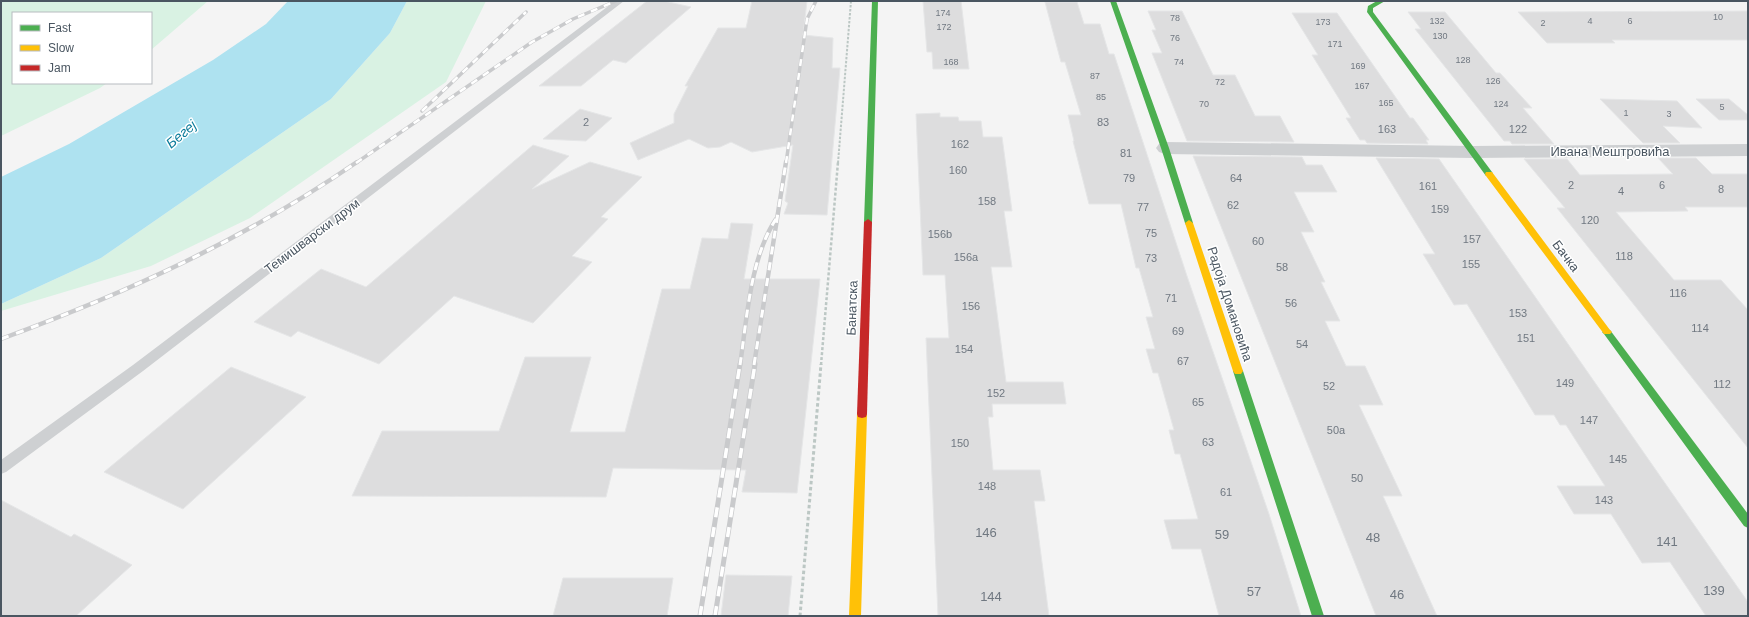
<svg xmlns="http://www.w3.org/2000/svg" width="1749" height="617" font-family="Arial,sans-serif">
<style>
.green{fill:#d9f2e3}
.water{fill:#aee2f0}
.building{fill:#ddddde;stroke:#e5e6e7}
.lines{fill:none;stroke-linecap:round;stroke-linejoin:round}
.path-far2{stroke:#bcc7c4;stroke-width:2;stroke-dasharray:2.5 1.5;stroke-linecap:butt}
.path-far1{stroke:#bcc7c4;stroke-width:2.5;stroke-dasharray:3 2;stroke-linecap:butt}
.path{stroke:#bcc7c4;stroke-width:3;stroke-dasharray:3.5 2.5;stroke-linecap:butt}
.lane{fill:#ced0d2;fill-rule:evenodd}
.street{fill:#ced0d2;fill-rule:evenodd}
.fast{fill:#4caf50;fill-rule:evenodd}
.slow{fill:#ffc107;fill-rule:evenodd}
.jam{fill:#c62828;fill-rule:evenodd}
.rail-far2-casing{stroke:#c9cacc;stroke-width:3.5}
.rail-far1-casing{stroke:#c9cacc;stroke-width:4.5}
.rail-casing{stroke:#c9cacc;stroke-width:5}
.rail-far2{stroke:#fff;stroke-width:2.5;stroke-dasharray:7;stroke-linecap:butt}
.rail-far1{stroke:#fff;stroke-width:3;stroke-dasharray:8;stroke-linecap:butt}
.rail{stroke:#fff;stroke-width:3.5;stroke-dasharray:10;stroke-linecap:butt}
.labels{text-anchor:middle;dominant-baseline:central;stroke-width:3;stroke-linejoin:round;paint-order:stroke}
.far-number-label{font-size:9px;fill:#707881}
.number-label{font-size:11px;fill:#707881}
.street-label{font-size:13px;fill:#4a5661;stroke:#fff}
.near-number-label{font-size:13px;fill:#707881}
.water-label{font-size:14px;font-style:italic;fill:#0c7c9b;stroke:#fff}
</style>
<rect width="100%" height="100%" fill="#f4f4f4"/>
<path class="green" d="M 1,1 L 208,1 L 151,50 L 151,13 L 13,13 L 13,83 L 107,83 L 100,88 L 1,136 Z
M 407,1 L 486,1 L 446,82 L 250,218 L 151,266 L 1,311 L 1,304 L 101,258 L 331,99 L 390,33 Z"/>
<path class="water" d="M 288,1 L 407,1 L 390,33 L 331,99 L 101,258 L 1,304 L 1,177 L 69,144 L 213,60 L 266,24 Z"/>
<path class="building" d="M 647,1 L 664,1 L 691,7 L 626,63 L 613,60 L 581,86 L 539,86 Z
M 752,1 L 807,1 L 803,35 L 833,38 L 832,68 L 840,68 L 827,215 L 784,214 L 788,203 L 785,201 L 793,145 L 752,152 L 731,142 L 720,147 L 708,148 L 689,139 L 638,160 L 630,143 L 674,123 L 674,114 L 688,86 L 685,86 L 718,28 L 746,28 Z
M 923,1 L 961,1 L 969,69 L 933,69 L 932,52 L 927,52 Z
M 1045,2 L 1077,2 L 1084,24 L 1100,24 L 1109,54 L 1114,54 L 1188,279 L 1269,514 L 1301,616 L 1219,616 L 1201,549 L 1172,549 L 1164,520 L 1198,519 L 1180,454 L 1175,454 L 1169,430 L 1174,430 L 1158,373 L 1153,373 L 1146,349 L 1155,349 L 1146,317 L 1153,317 L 1139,268 L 1136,268 L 1121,204 L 1089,204 L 1073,141 L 1074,141 L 1068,115 L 1081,115 L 1065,62 L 1061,62 Z
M 1148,11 L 1182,11 L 1213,75 L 1235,75 L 1255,116 L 1280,116 L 1294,142 L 1187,141 L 1152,53 L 1162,53 L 1152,30 L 1156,30 Z
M 1748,11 L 1748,40 L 1612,40 L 1615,43 L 1547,43 L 1518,12 Z
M 1408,12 L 1445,12 L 1496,73 L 1500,73 L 1532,108 L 1523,108 L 1554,144 L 1512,144 L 1510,141 L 1504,141 L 1415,29 L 1421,29 Z
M 1292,13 L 1337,13 L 1410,118 L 1413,118 L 1429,140 L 1426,140 L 1428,144 L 1367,143 L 1365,140 L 1360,140 L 1346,118 L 1351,118 L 1312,55 L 1318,55 Z
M 1600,99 L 1677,101 L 1702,128 L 1663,126 L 1680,143 L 1643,143 Z
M 1696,99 L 1729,99 L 1748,115 L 1748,120 L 1719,120 Z
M 580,109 L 612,118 L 586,141 L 543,139 Z
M 940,113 L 940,117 L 958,117 L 959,121 L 981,121 L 983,137 L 1002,137 L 1012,211 L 1004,211 L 1012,267 L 991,267 L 1006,382 L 1063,382 L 1066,404 L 992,404 L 993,417 L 988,417 L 993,470 L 1040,470 L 1045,501 L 1034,501 L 1049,616 L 938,616 L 926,338 L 949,338 L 945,275 L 923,275 L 916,114 Z
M 533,145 L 569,156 L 532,189 L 590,162 L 642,177 L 601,217 L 608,219 L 572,256 L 592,262 L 533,323 L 454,296 L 379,364 L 298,331 L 291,337 L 254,322 L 321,269 L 366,287 Z
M 1193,156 L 1302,157 L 1306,165 L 1322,165 L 1337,192 L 1294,192 L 1314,232 L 1301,232 L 1325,282 L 1321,282 L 1340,321 L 1325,321 L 1346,366 L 1365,366 L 1383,405 L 1359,405 L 1402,496 L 1383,496 L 1437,616 L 1376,616 Z
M 1376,158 L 1439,159 L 1748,602 L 1748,616 L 1706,616 L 1670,562 L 1642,563 L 1611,514 L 1574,514 L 1557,486 L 1605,486 L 1566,425 L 1560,425 L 1554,415 L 1535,415 L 1467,304 L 1454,305 L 1423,254 L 1435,254 Z
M 1658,158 L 1696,158 L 1712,174 L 1748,174 L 1748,207 L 1685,207 L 1688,211 L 1616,212 L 1674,280 L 1721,280 L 1748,310 L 1748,448 L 1557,208 L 1565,208 L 1524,159 L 1567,159 L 1580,175 L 1673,174 Z
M 731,223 L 753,224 L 744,279 L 820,279 L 797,493 L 742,492 L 746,470 L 613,468 L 606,497 L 352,496 L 382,431 L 499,431 L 525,357 L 591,357 L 570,432 L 625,432 L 662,289 L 690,289 L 702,238 L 728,239 Z
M 231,367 L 306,397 L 183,509 L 104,472 Z
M 1,500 L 71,537 L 74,534 L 132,565 L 76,616 L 1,616 Z
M 726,575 L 792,576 L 788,616 L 721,616 Z
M 563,578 L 673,578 L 667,616 L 553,616 Z"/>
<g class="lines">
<path class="path-far2" d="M 838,163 L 851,1"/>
<path class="path-far1" d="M 821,365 L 838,162"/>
<path class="path" d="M 800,616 L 821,364"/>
<path class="lane" d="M 615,1 L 624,1 L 143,371 L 6,472 L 1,474 L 1,460 L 133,365 Z"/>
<path class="street" d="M 1165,142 L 1473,146 L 1748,144 L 1748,156 L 1473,158 L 1165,154 L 1159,152 L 1156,148 L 1159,144 Z"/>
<path class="fast" d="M 872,1 L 878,1 L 872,222 L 868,225 L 864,222 Z
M 1110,1 L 1116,1 L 1169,148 L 1193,223 L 1192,225 L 1186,225 L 1185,223 L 1161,148 Z
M 1377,1 L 1385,1 L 1373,8 L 1373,12 L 1492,172 L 1493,174 L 1492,176 L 1486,176 L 1367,12 L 1368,6 Z
M 1607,329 L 1610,330 L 1748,514 L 1748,528 L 1744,526 L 1604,334 L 1602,332 Z
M 1238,367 L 1241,368 L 1243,371 L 1324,616 L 1312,616 L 1233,371 L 1235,368 Z"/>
<path class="slow" d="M 1486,172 L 1492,172 L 1610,330 L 1612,332 L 1610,334 L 1604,334 L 1486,176 L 1485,174 Z
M 1189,220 L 1193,223 L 1243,371 L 1241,374 L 1235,374 L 1233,371 L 1185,223 Z
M 862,410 L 866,411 L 867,414 L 861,616 L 849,616 L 857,414 L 858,411 Z"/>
<path class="jam" d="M 868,219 L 872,222 L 867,414 L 866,417 L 862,418 L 858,417 L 857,414 L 864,222 Z"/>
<defs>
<path id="rail-far2" d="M 422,111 L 526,12
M 356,163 L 532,42 L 573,19 L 616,1
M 786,163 L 807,19 L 816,1"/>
<path id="rail-far1" d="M 1,339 C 129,292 245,239 357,162
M 740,365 C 747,319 750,258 776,219
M 754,365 L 786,162"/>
<path id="rail" d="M 700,616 L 740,364
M 715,616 L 755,364"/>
</defs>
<use href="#rail-far2" class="rail-far2-casing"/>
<use href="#rail-far1" class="rail-far1-casing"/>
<use href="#rail" class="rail-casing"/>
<use href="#rail-far2" class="rail-far2"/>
<use href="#rail-far1" class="rail-far1"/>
<use href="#rail" class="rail"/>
</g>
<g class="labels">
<g class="far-number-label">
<text x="943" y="13">174</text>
<text x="1718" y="17">10</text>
<text x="1175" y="18">78</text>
<text x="1437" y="21">132</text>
<text x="1590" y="21">4</text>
<text x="1630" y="21">6</text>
<text x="1323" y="22">173</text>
<text x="1543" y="23">2</text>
<text x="944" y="27">172</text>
<text x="1440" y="36">130</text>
<text x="1175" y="38">76</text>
<text x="1335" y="44">171</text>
<text x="1463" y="60">128</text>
<text x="951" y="62">168</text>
<text x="1179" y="62">74</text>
<text x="1358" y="66">169</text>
<text x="1095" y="76">87</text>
<text x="1493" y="81">126</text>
<text x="1220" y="82">72</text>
<text x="1362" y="86">167</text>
<text x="1101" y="97">85</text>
<text x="1386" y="103">165</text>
<text x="1204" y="104">70</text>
<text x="1501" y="104">124</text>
<text x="1722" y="107">5</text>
<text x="1626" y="113">1</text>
<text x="1669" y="114">3</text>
</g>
<g class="number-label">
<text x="586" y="122">2</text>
<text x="1103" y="122">83</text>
<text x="1387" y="129">163</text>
<text x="1518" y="129">122</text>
<text x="960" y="144">162</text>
<text x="1126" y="153">81</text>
<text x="958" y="170">160</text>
<text x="1129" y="178">79</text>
<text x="1236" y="178">64</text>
<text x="1571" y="185">2</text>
<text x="1662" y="185">6</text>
<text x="1428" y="186">161</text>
<text x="1721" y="189">8</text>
<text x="1621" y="191">4</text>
<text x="987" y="201">158</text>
<text x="1233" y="205">62</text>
<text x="1143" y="207">77</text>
<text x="1440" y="209">159</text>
<text x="1590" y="220">120</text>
<text x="1151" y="233">75</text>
<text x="940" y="234">156b</text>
<text x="1472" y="239">157</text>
<text x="1258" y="241">60</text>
<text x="1624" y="256">118</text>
<text x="966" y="257">156a</text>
<text x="1151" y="258">73</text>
<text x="1471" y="264">155</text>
<text x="1282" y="267">58</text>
<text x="1678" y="293">116</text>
<text x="1171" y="298">71</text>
<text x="1291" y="303">56</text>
<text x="971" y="306">156</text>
<text x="1518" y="313">153</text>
<text x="1700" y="328">114</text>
<text x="1178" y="331">69</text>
<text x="1526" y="338">151</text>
<text x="1302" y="344">54</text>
<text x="964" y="349">154</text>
<text x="1183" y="361">67</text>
<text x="1565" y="383">149</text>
<text x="1722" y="384">112</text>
<text x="1329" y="386">52</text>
<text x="996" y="393">152</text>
<text x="1198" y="402">65</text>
<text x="1589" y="420">147</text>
<text x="1336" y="430">50a</text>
<text x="1208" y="442">63</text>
<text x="960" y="443">150</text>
<text x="1618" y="459">145</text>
<text x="1357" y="478">50</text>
<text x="987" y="486">148</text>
<text x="1226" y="492">61</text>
<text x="1604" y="500">143</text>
</g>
<g class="street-label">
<text x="1610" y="151">Ивана Мештровића</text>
<text transform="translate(312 236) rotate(-37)">Темишварски друм</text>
<text transform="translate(1566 256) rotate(53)">Бачка</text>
<text transform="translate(1230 304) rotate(72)">Радоја Домановића</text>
<text transform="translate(852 308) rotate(-88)">Банатска</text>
</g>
<g class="near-number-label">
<text x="986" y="532">146</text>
<text x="1222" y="534">59</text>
<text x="1373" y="537">48</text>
<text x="1667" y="541">141</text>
<text x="1714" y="590">139</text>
<text x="1254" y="591">57</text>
<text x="1397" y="594">46</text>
<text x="991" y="596">144</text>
</g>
<g class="water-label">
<text transform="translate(181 134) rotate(-40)">Бегеј</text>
</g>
</g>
<rect width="1749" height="617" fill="none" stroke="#4a5661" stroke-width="4"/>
<rect x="12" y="12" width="140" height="72" fill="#ffffff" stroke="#b7bbc0"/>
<rect x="20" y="25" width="20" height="6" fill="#4caf50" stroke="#b7bbc0"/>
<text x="48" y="32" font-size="12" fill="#4a5661">Fast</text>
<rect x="20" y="45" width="20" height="6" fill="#ffc107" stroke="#b7bbc0"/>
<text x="48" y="52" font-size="12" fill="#4a5661">Slow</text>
<rect x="20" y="65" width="20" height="6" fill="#c62828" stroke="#b7bbc0"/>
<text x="48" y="72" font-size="12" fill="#4a5661">Jam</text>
</svg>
